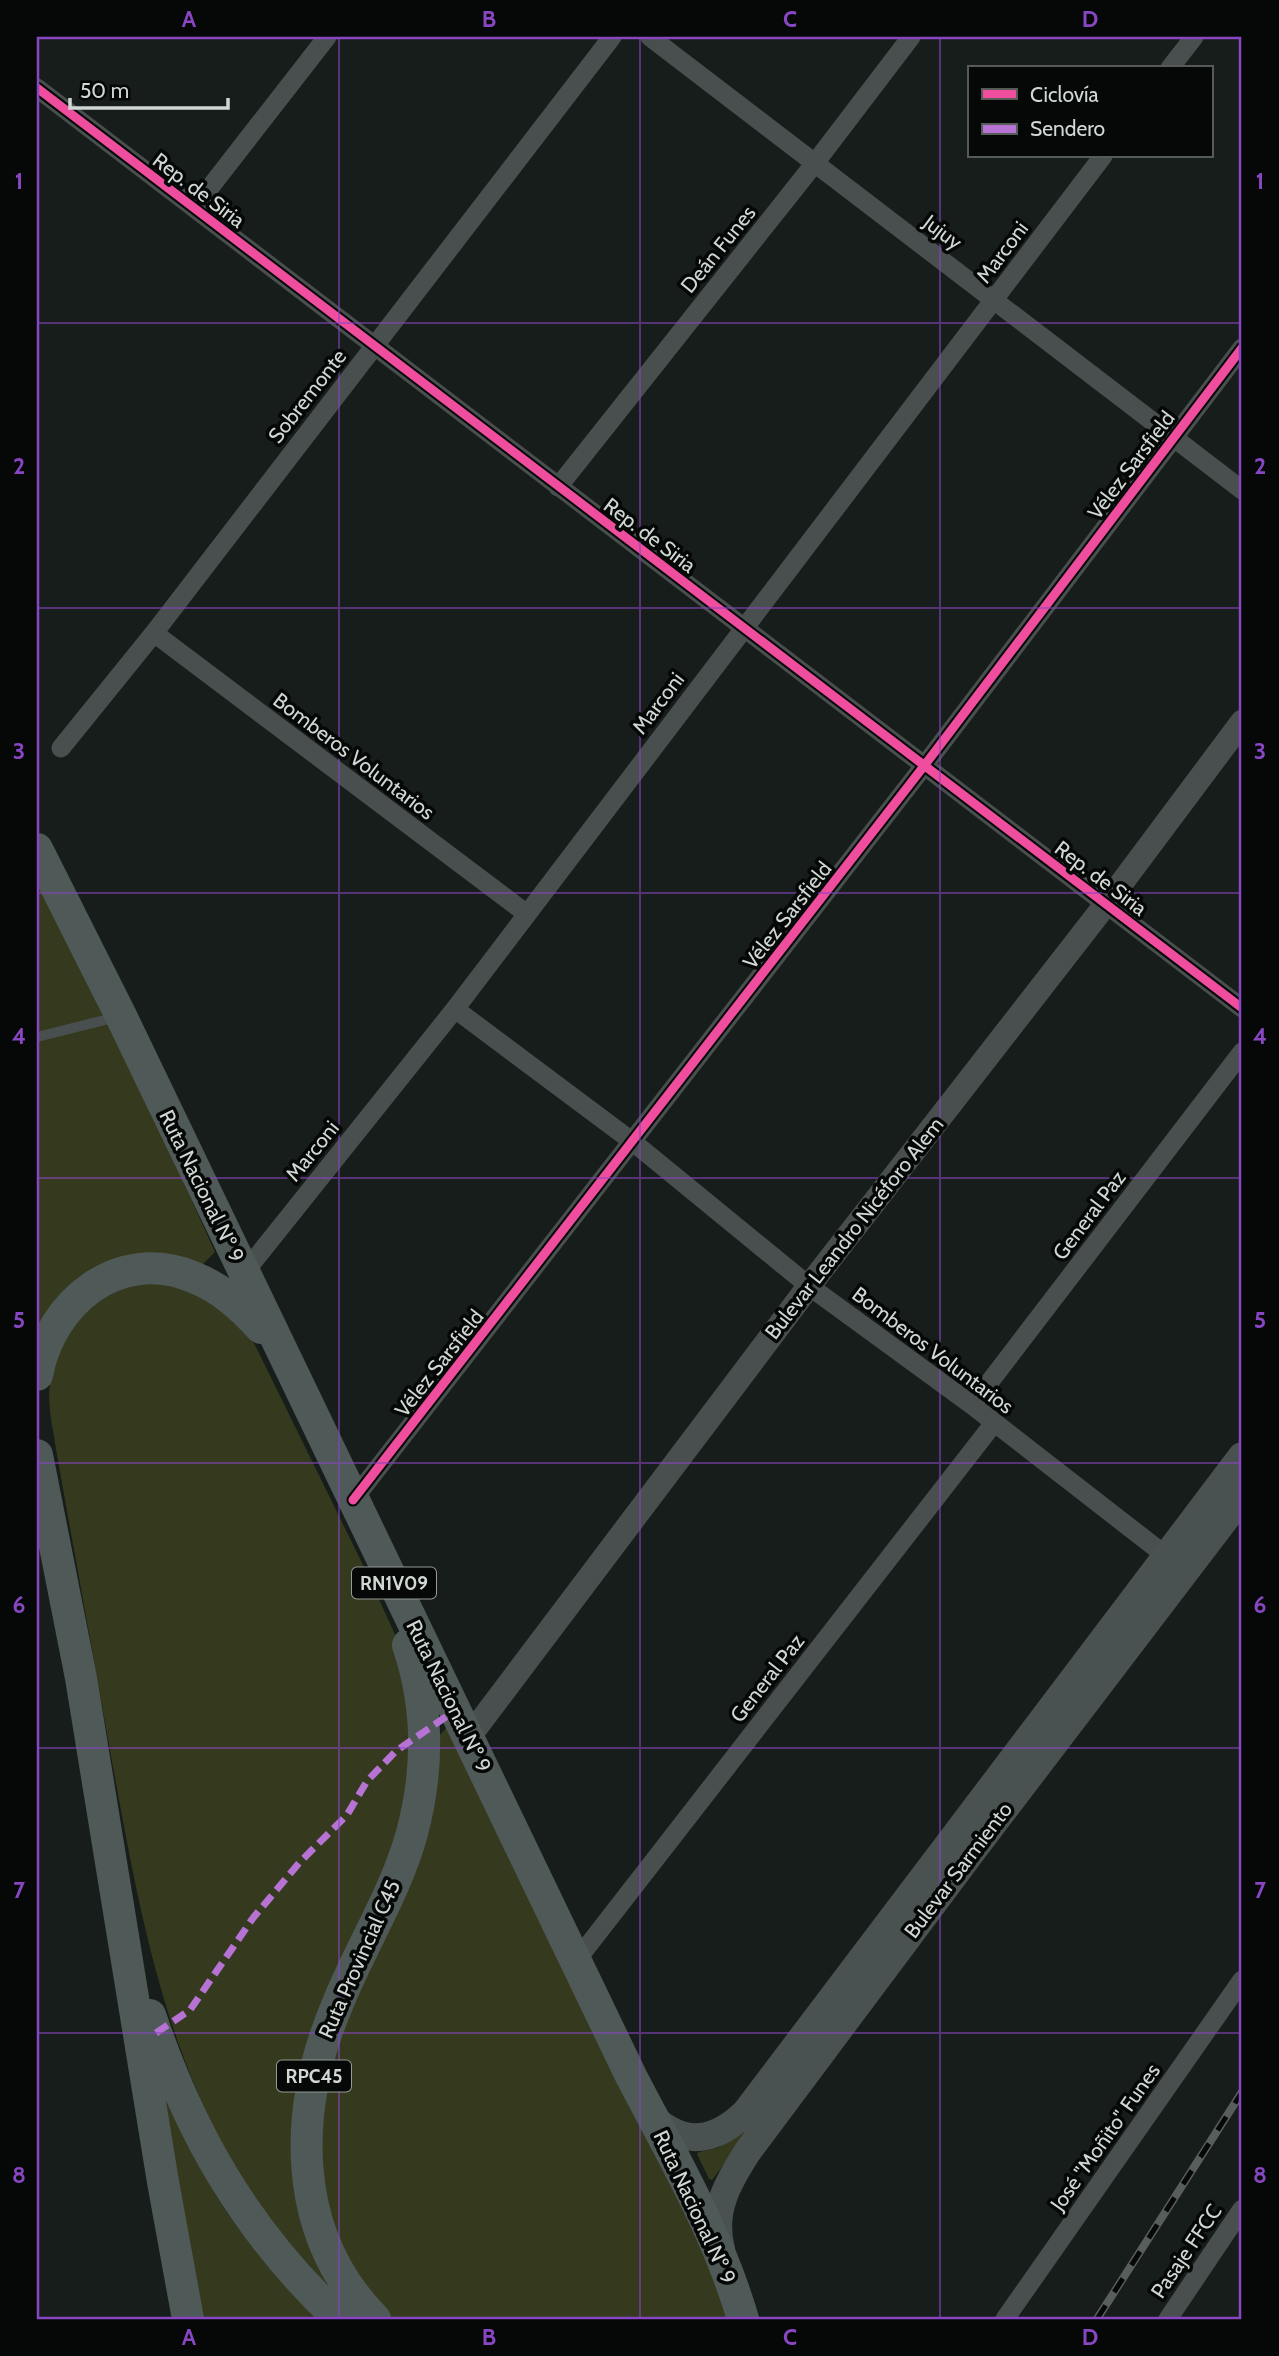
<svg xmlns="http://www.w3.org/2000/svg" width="1279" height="2356" font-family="Cabin,sans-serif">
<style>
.green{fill:#353a1e}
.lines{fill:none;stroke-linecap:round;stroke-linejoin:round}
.service{stroke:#494f4e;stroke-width:10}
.minor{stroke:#494f4e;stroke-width:19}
.tertiary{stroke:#494f4e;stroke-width:24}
.secondary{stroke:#495250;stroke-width:28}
.primary{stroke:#4f5958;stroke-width:32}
.rail-casing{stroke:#585e5b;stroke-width:8}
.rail{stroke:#050806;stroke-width:5;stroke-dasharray:16;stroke-linecap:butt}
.quiet{stroke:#b673d3;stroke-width:7;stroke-dasharray:14 7;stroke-linecap:butt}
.cycleway-casing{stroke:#050806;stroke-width:13}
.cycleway{stroke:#ef4d9e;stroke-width:9}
.grid{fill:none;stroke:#8846c2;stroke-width:2;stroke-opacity:0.55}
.labels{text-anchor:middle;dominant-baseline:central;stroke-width:7;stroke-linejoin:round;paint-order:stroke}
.shield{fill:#050806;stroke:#949a96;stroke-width:2}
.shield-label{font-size:19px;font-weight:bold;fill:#d1d8d4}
.street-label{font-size:21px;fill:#d1d8d4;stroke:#050806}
.neatline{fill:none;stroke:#8846c2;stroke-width:2.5}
.grid-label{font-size:23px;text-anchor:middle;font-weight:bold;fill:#8846c2}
</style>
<rect width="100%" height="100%" fill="#171d1a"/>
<path class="green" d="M 37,866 L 62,915 L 215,1252 L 200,1267 L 179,1261 L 37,1330 Z
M 146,1282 L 189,1288 L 239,1323 L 255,1345 L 367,1573 L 397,1639 L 417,1723 L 398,1835 L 307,2049 L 334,2294 C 295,2250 254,2204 226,2151 C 159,2028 136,1892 111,1756 C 93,1654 74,1551 56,1449 C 53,1428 47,1405 50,1384 C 51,1371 56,1360 61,1348 C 78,1310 106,1291 146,1282 Z
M 449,1725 L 681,2199 L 731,2319 L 388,2319 L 341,2256 L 320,2176 L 324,2090 L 436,1739 Z
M 163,2082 C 176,2112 188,2143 203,2172 C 232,2229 276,2276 322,2319 L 199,2319 Z
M 744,2130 L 747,2134 L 712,2180 L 709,2179 L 697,2154 L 699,2152 L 718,2148 Z"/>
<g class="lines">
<path class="service" d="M 37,1037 L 117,1017"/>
<path class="minor" d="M 650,37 L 1242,490
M 1170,68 L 1194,37
M 37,88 L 1242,1008
M 194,208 L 327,37
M 558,487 L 815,163 L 911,37
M 154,633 L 527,914
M 61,748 L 154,633 L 612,37
M 455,1009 L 633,1142 L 809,1286 L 972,1405 L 1174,1562
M 244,1273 L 455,1009 L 1103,156
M 972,1405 L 1242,1052
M 353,1500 L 924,766 L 1242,348
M 576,1961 L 994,1423
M 1005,2319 L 1242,1980
M 1168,2319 L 1242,2209"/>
<path class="tertiary" d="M 469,1737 L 809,1286 L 1106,904 L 1242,722"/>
<path class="secondary" d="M 652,2117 C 685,2147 715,2142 746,2112 L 1242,1456
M 721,2249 C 711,2211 728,2182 748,2151 L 970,1854 L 1242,1497"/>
<path class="primary" d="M 37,849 L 121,1016 L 631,2076 C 672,2155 718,2233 743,2319
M 37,1375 C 50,1303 118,1246 193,1277 C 221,1288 241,1306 261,1328
M 37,1455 L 81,1678 L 163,2182 L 188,2319
M 150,2015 C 191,2136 246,2231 339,2319
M 375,2319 C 289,2232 293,2108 338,2003 C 361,1946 396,1892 412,1833 C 429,1769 429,1707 408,1645"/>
<defs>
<path id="rail" d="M 1097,2319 L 1242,2092"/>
</defs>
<use href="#rail" class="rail-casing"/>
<use href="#rail" class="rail"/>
<path class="quiet" d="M 156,2033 L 190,2010 L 253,1918 L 299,1863 L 347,1815 L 367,1781 L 396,1751 L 456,1710"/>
<defs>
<path id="cycleway" d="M 37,88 L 1242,1008
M 353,1500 L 924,766 L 1242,348"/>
</defs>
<use href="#cycleway" class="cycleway-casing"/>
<use href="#cycleway" class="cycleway"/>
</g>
<path class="grid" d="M 339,37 L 339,2319M 640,37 L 640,2319M 940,37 L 940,2319M 37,323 L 1242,323M 37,608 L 1242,608M 37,893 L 1242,893M 37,1178 L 1242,1178M 37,1463 L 1242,1463M 37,1748 L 1242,1748M 37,2033 L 1242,2033"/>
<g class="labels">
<g class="shield">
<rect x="352" y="1567.5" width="84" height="31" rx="5"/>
<rect x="277" y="2060.5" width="74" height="31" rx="5"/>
</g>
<g class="shield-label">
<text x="394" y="1583">RN1V09</text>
<text x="314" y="2076">RPC45</text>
</g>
<g class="street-label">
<text transform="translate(199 190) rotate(37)">Rep. de Siria</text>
<text transform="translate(943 232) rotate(37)">Jujuy</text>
<text transform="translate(718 249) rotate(-51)">Deán Funes</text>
<text transform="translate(1002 252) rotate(-53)">Marconi</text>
<text transform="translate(307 396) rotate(-52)">Sobremonte</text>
<text transform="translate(1131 465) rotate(-53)">Vélez Sarsfield</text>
<text transform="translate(650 535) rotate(37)">Rep. de Siria</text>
<text transform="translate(658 703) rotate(-53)">Marconi</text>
<text transform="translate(354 756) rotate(37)">Bomberos Voluntarios</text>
<text transform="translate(1101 878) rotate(37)">Rep. de Siria</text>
<text transform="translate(787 915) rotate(-52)">Vélez Sarsfield</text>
<text transform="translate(312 1151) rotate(-51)">Marconi</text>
<text transform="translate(202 1186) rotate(64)">Ruta Nacional Nº 9</text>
<text transform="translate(1089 1215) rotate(-53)">General Paz</text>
<text transform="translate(854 1228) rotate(-52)">Bulevar Leandro Nicéforo Alem</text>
<text transform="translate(933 1350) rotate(37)">Bomberos Voluntarios</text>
<text transform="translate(439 1363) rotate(-52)">Vélez Sarsfield</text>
<text transform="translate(767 1678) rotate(-52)">General Paz</text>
<text transform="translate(449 1696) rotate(64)">Ruta Nacional Nº 9</text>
<text transform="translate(958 1870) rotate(-53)">Bulevar Sarmiento</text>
<text transform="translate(359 1959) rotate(-66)">Ruta Provincial C45</text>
<text transform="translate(1105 2137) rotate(-55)">José "Moñito" Funes</text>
<text transform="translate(695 2207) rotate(65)">Ruta Nacional Nº 9</text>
<text transform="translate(1186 2251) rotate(-56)">Pasaje FFCC</text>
</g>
</g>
<rect width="1279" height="2356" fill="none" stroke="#050806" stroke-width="77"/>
<rect x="968" y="66" width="245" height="91" fill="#050806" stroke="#575b58" stroke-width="2"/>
<rect x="982" y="89" width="35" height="10" fill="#ef4d9e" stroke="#575b58" stroke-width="2"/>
<text x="1030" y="102" font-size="21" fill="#d1d8d4">Ciclovía</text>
<rect x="982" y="124" width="35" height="10" fill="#b673d3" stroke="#575b58" stroke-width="2"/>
<text x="1030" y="136" font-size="21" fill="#d1d8d4">Sendero</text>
<path d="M70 98v10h158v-10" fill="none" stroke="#d1d8d4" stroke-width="3.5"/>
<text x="80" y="98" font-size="21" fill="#d1d8d4" stroke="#050806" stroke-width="5" paint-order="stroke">50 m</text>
<rect x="38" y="38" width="1202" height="2280" class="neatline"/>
<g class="grid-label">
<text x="189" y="27">A</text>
<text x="489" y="27">B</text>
<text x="790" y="27">C</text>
<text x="1090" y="27">D</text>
<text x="19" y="189">1</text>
<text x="1260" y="189">1</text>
<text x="19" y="474">2</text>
<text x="1260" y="474">2</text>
<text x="19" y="759">3</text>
<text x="1260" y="759">3</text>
<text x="19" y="1044">4</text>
<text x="1260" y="1044">4</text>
<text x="19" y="1328">5</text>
<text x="1260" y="1328">5</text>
<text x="19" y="1613">6</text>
<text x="1260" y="1613">6</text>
<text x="19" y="1898">7</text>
<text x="1260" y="1898">7</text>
<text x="19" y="2183">8</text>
<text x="1260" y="2183">8</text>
<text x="189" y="2345">A</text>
<text x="489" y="2345">B</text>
<text x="790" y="2345">C</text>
<text x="1090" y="2345">D</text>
</g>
</svg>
